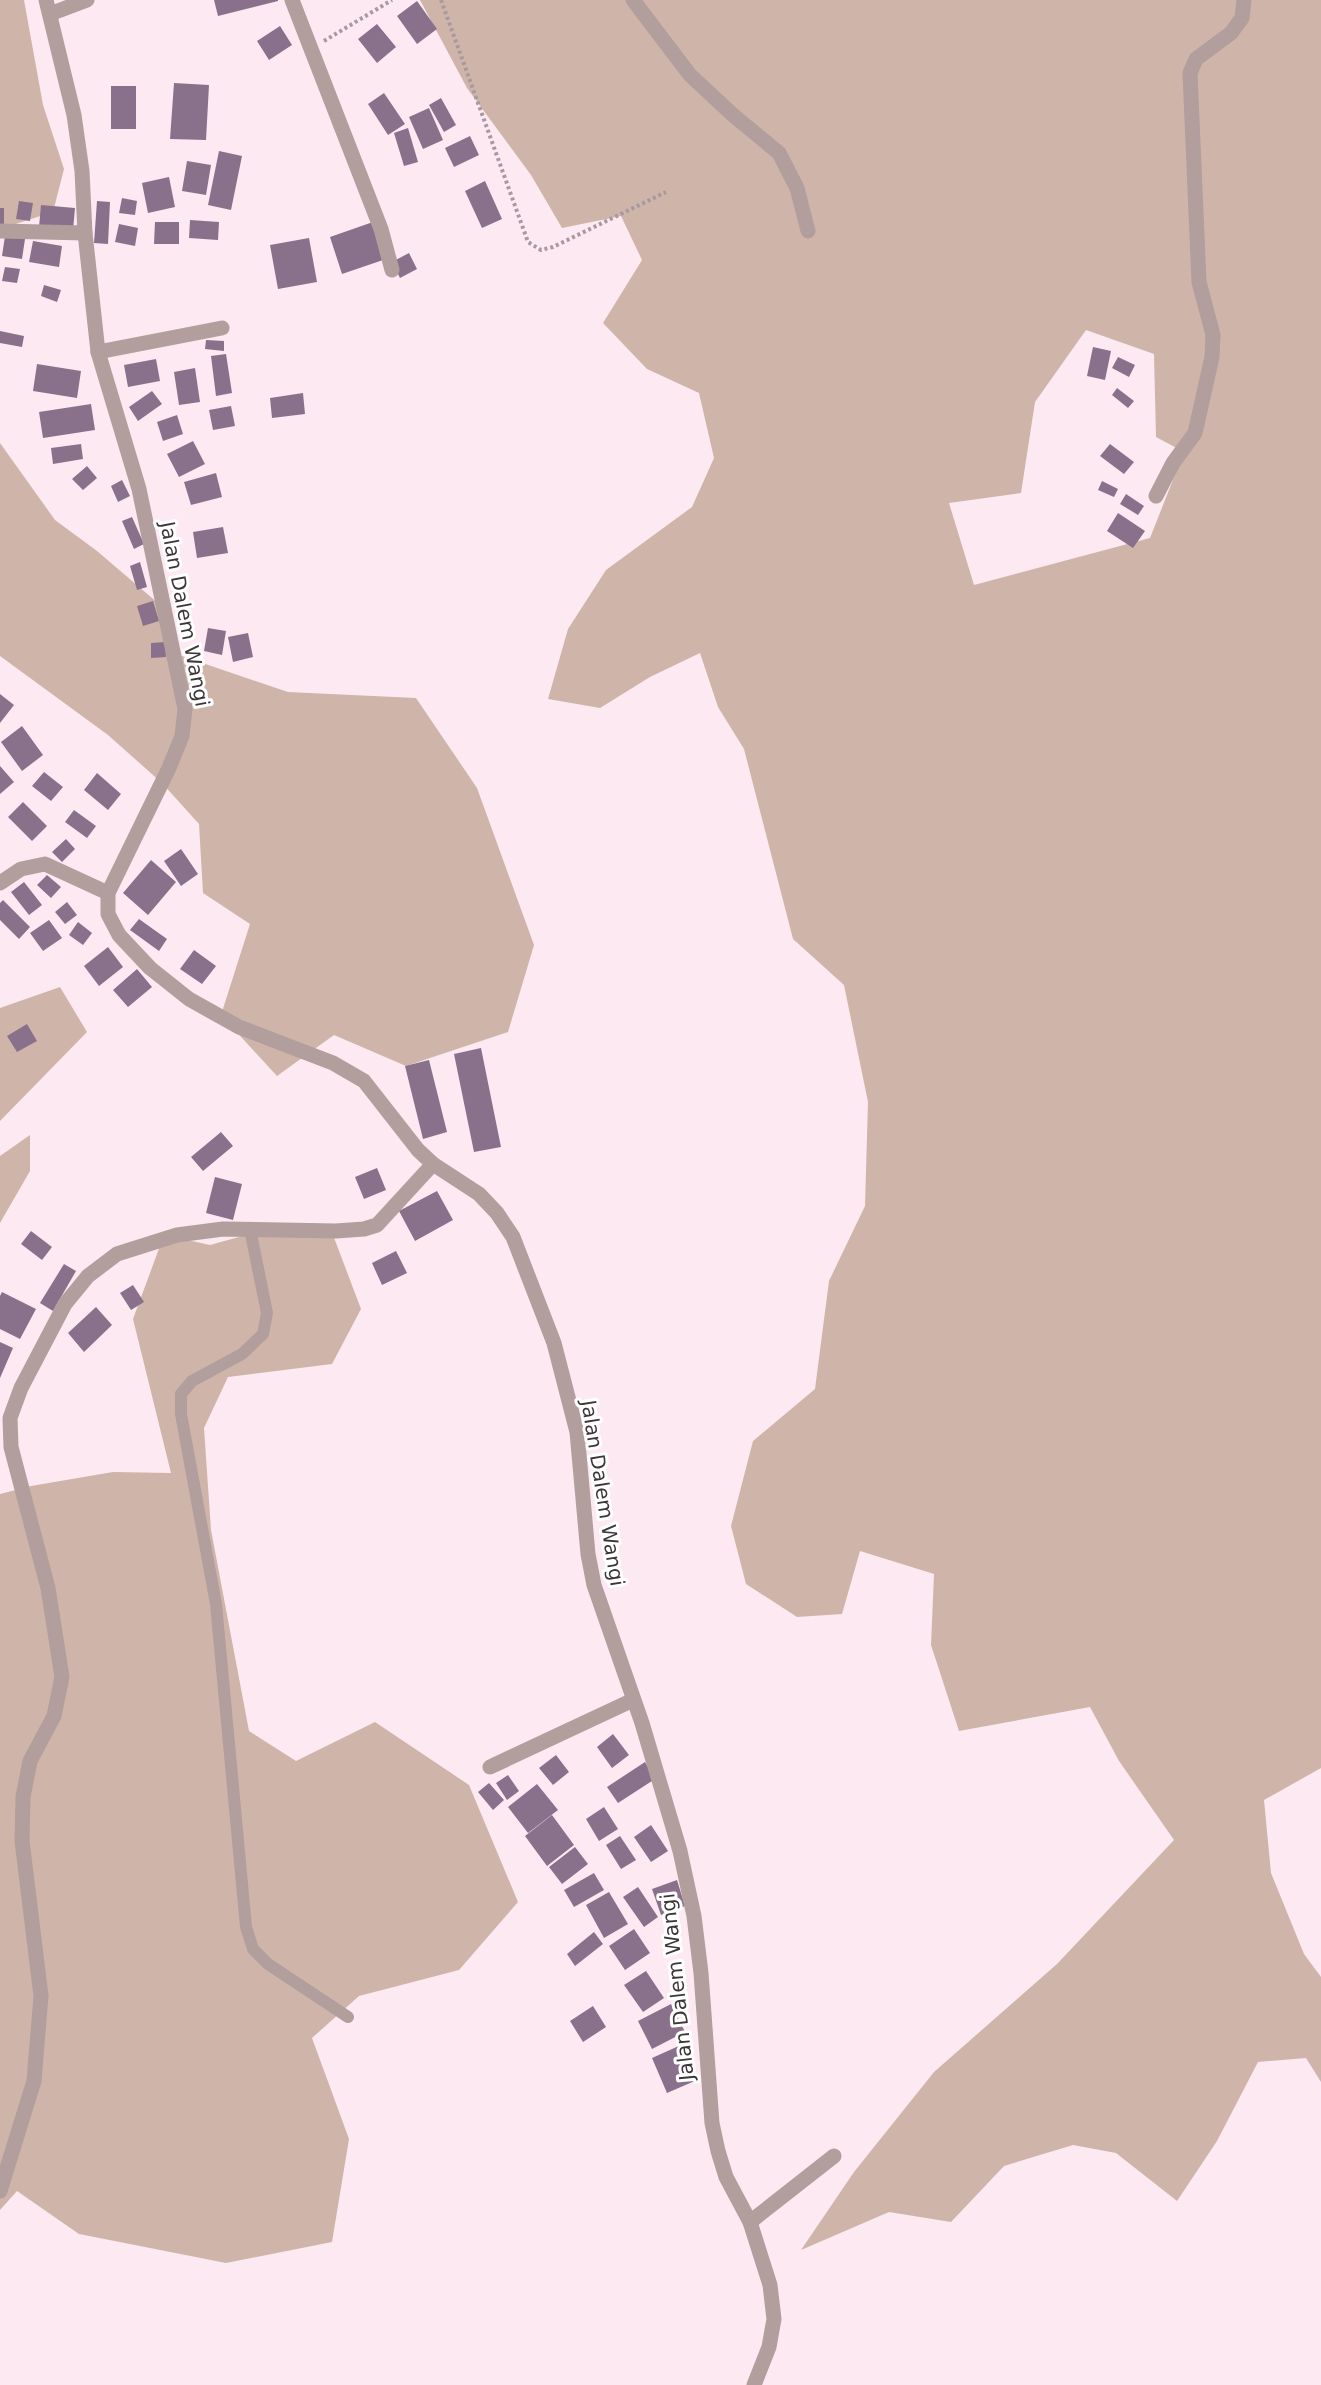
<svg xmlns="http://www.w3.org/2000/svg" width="1321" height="2385" font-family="'DejaVu Sans',sans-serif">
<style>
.green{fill:#cfb5a9;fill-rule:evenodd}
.building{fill:#89718c}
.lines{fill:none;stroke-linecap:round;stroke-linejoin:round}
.path{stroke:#a7999f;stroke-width:4;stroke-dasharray:3 3;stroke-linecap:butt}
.service{stroke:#b19e9d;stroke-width:12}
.minor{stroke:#b19e9d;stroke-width:15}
.tertiary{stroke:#b19e9d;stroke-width:15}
.labels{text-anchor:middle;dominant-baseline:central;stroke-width:6;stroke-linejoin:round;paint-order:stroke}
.street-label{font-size:20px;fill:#3d3639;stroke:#fff}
</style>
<rect width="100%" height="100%" fill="#fce9f1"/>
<path class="green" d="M 0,0 L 24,0 L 43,105 L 64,169 L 53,212 L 0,229 Z
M 420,0 L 1321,0 L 1321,1768 L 1264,1800 L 1271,1873 L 1304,1954 L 1321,1977 L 1321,2082 L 1306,2058 L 1258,2062 L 1217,2141 L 1177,2201 L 1116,2153 L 1073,2145 L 1004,2166 L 951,2222 L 889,2212 L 801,2250 L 854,2172 L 934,2072 L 1057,1964 L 1174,1840 L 1119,1761 L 1090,1707 L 959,1731 L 931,1645 L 934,1574 L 860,1551 L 842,1614 L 797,1617 L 746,1584 L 731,1526 L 753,1441 L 815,1389 L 829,1281 L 865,1206 L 868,1102 L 844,985 L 793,939 L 744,749 L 718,707 L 700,653 L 650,677 L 600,708 L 548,699 L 568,629 L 606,570 L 692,507 L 714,458 L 699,393 L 647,369 L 603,323 L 642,260 L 621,216 L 562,228 L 531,175 L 467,88 ZM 1086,330 L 1154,354 L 1156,437 L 1184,452 L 1150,538 L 974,585 L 949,503 L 1021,493 L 1035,402 Z
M 0,443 L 55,520 L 97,551 L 159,604 L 179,655 L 288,692 L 416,698 L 477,788 L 534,945 L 508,1032 L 406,1066 L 334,1035 L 277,1076 L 221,1015 L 250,924 L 203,893 L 199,824 L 162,783 L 108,735 L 0,656 Z
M 60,987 L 87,1032 L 0,1121 L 0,1008 Z
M 30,1135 L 30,1171 L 0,1223 L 0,1156 Z
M 271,1228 L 333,1235 L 361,1309 L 332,1364 L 228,1377 L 204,1428 L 211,1530 L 249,1731 L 296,1761 L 375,1722 L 469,1785 L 518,1902 L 459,1970 L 359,1996 L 312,2038 L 349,2139 L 332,2242 L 226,2263 L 79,2234 L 17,2191 L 0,2210 L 0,1494 L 31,1486 L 113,1472 L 171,1473 L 133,1319 L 164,1235 L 210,1245 Z"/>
<path class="building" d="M 214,0 L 278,0 L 278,1 L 218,16 Z
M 417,1 L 437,29 L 417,44 L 397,16 Z
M 377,24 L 396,47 L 377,63 L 358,39 Z
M 280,26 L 292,45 L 269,60 L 257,41 Z
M 174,83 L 209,85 L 206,140 L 170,139 Z
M 111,86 L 136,86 L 136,129 L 111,129 Z
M 384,93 L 405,124 L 388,135 L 368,104 Z
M 441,98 L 456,125 L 444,132 L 429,105 Z
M 429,108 L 443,140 L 423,149 L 409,117 Z
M 408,128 L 418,162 L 404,166 L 394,133 Z
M 470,136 L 479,155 L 454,167 L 445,148 Z
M 219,151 L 242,156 L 231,210 L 208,205 Z
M 187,161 L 211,165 L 206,195 L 182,191 Z
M 169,177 L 175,207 L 148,213 L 142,183 Z
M 485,181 L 502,219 L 482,228 L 465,191 Z
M 122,198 L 137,201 L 135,215 L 119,213 Z
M 19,201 L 33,203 L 30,221 L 16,219 Z
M 97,201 L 110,202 L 108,244 L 94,243 Z
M 41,205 L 75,208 L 73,230 L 39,227 Z
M 0,208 L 4,208 L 4,227 L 0,227 Z
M 190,220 L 219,222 L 218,240 L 189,238 Z
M 155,222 L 179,222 L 179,244 L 154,244 Z
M 373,222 L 386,259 L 342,274 L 330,237 Z
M 119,224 L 138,228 L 135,246 L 115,242 Z
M 5,236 L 25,239 L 22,259 L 2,256 Z
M 309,238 L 317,282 L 278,289 L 270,245 Z
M 33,241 L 62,246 L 59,267 L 29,262 Z
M 409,253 L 417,269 L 400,278 L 392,262 Z
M 5,267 L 20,269 L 17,283 L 2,281 Z
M 44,285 L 61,290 L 57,302 L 41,296 Z
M 0,331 L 24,336 L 22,347 L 0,343 Z
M 206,340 L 224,341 L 224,351 L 205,349 Z
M 1093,347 L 1111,351 L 1105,380 L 1087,376 Z
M 226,354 L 232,393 L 216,396 L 211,356 Z
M 1118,357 L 1135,365 L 1129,377 L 1112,368 Z
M 156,359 L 160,381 L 128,387 L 124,365 Z
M 37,364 L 81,371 L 77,398 L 33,391 Z
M 195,368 L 200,402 L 179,405 L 174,372 Z
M 1117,388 L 1134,401 L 1128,408 L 1112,395 Z
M 152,391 L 162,404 L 138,421 L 129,407 Z
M 303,393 L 305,414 L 272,418 L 270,398 Z
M 91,404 L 95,430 L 43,438 L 39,412 Z
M 231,406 L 235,426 L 213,430 L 209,410 Z
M 177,415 L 183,434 L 163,441 L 157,422 Z
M 193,441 L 205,464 L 179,477 L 167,454 Z
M 81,444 L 83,459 L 53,464 L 51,448 Z
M 1110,444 L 1134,462 L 1124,474 L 1100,456 Z
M 87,466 L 97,478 L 83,490 L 72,479 Z
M 216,473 L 222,497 L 191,505 L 184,482 Z
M 122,480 L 130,496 L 118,502 L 111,486 Z
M 1102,481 L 1118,489 L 1114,497 L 1098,490 Z
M 1126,494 L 1144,506 L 1138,515 L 1120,504 Z
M 1118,513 L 1145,531 L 1133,548 L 1107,531 Z
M 132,517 L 144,544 L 134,549 L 122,521 Z
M 223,527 L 228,553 L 197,558 L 193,532 Z
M 140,562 L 147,587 L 137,590 L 130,566 Z
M 153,601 L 159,621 L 143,626 L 137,606 Z
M 208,628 L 226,631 L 222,655 L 204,651 Z
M 248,633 L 253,657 L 233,662 L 228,637 Z
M 165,642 L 166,657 L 151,658 L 151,643 Z
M 0,694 L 14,705 L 0,723 Z
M 22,726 L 43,755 L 22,771 L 1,742 Z
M 0,766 L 14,782 L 0,794 Z
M 44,772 L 63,787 L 51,801 L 32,786 Z
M 97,773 L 121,794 L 108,810 L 84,790 Z
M 23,802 L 47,826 L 32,841 L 8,817 Z
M 74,810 L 96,826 L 87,838 L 65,822 Z
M 66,839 L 75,849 L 62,862 L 52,852 Z
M 181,849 L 198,874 L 181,886 L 164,861 Z
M 151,860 L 176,882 L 148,915 L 123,893 Z
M 47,875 L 61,887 L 51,898 L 37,885 Z
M 24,882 L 42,905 L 29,915 L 11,892 Z
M 3,900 L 30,927 L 19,939 L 0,920 L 0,903 Z
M 67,902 L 77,915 L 65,924 L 55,912 Z
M 139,919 L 167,939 L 159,951 L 130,930 Z
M 49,920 L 62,938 L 43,951 L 30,933 Z
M 78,922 L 92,933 L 83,945 L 69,935 Z
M 108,947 L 123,967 L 99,986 L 84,966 Z
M 194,950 L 216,966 L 202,984 L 180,969 Z
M 137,969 L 152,987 L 128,1007 L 113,990 Z
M 27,1024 L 37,1041 L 17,1052 L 7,1036 Z
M 481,1048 L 501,1147 L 474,1152 L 454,1054 Z
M 429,1060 L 447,1132 L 423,1139 L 405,1066 Z
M 221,1132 L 233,1146 L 203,1171 L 191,1157 Z
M 377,1168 L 386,1190 L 364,1199 L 355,1177 Z
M 215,1177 L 242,1184 L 233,1220 L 206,1213 Z
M 437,1191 L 453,1220 L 415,1241 L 399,1211 Z
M 31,1231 L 52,1247 L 42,1260 L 21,1244 Z
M 396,1251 L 407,1273 L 382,1285 L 372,1263 Z
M 64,1264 L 76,1271 L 53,1311 L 40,1303 Z
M 133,1285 L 144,1302 L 131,1310 L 120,1293 Z
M 2,1292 L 36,1309 L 20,1339 L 0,1329 L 0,1296 Z
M 96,1307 L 112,1325 L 84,1352 L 68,1333 Z
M 0,1342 L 13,1348 L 0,1378 Z
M 613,1734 L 629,1755 L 612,1768 L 597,1747 Z
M 556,1755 L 569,1772 L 553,1785 L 539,1768 Z
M 645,1762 L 655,1779 L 618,1803 L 607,1787 Z
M 508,1775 L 519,1791 L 507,1800 L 496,1783 Z
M 489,1783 L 504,1800 L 493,1810 L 478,1792 Z
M 537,1784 L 558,1810 L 528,1833 L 508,1807 Z
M 604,1807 L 618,1829 L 599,1841 L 586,1819 Z
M 552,1815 L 574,1845 L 547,1866 L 525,1836 Z
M 651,1825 L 668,1851 L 651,1862 L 634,1837 Z
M 620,1836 L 636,1860 L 621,1869 L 606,1845 Z
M 575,1847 L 588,1864 L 562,1884 L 549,1867 Z
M 594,1873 L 604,1890 L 574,1907 L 564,1890 Z
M 677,1880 L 685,1906 L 661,1915 L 652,1889 Z
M 638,1887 L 658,1917 L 644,1927 L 623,1897 Z
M 609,1892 L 628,1924 L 604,1938 L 586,1905 Z
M 634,1929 L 650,1953 L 625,1970 L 609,1946 Z
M 594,1932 L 603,1944 L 575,1966 L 567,1954 Z
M 646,1971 L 664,1998 L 643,2012 L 624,1985 Z
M 671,2004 L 685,2032 L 652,2049 L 638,2021 Z
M 593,2006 L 606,2027 L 583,2042 L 570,2021 Z
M 681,2045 L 697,2080 L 667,2093 L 652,2058 Z"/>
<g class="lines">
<path class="path" d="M 441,0 L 528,242 L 541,250 L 553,247 L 666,192
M 324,41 L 392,0"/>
<path class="service" d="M 250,1229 L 267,1313 L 263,1334 L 242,1354 L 192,1381 L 181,1394 L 181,1414 L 216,1604 L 246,1927 L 253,1949 L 268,1964 L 348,2017"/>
<path class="minor" d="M 292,0 L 381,229 L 392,270
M 633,0 L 690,75 L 733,115 L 779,153 L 797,188 L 808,231
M 50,14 L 87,0
M 0,231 L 85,233
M 98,352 L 222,328
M 1156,496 L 1173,463 L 1195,433 L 1212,357 L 1213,335 L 1199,282 L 1190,73 L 1196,59 L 1231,33 L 1242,18 L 1244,0
M 0,883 L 21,869 L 45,864 L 108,893
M 490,1767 L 633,1700
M 0,2191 L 34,2081 L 41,1996 L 22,1841 L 23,1797 L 30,1761 L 54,1716 L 62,1677 L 48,1588 L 11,1447 L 10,1418 L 21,1388 L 65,1304 L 88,1276 L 117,1254 L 177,1235 L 223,1229 L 336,1231 L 364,1229 L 377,1225 L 433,1164
M 750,2222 L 834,2156"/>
<path class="tertiary" d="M 46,0 L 74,115 L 82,171 L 85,233 L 98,352 L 139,489 L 185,709 L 182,736 L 169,768 L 108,893 L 108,914 L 119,935 L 150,968 L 189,999 L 239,1027 L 333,1063 L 364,1081 L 418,1150 L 433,1164 L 479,1194 L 497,1213 L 513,1237 L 554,1343 L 577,1432 L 588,1554 L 594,1585 L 642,1723 L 680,1851 L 694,1916 L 701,1973 L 712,2123 L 718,2151 L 726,2177 L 750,2222 L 770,2285 L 774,2319 L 769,2347 L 754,2385"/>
</g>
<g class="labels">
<g class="street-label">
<text transform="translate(185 614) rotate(79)">Jalan Dalem Wangi</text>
<text transform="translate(603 1493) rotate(81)">Jalan Dalem Wangi</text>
<text transform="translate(677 1987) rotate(-96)">Jalan Dalem Wangi</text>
</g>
</g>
</svg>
